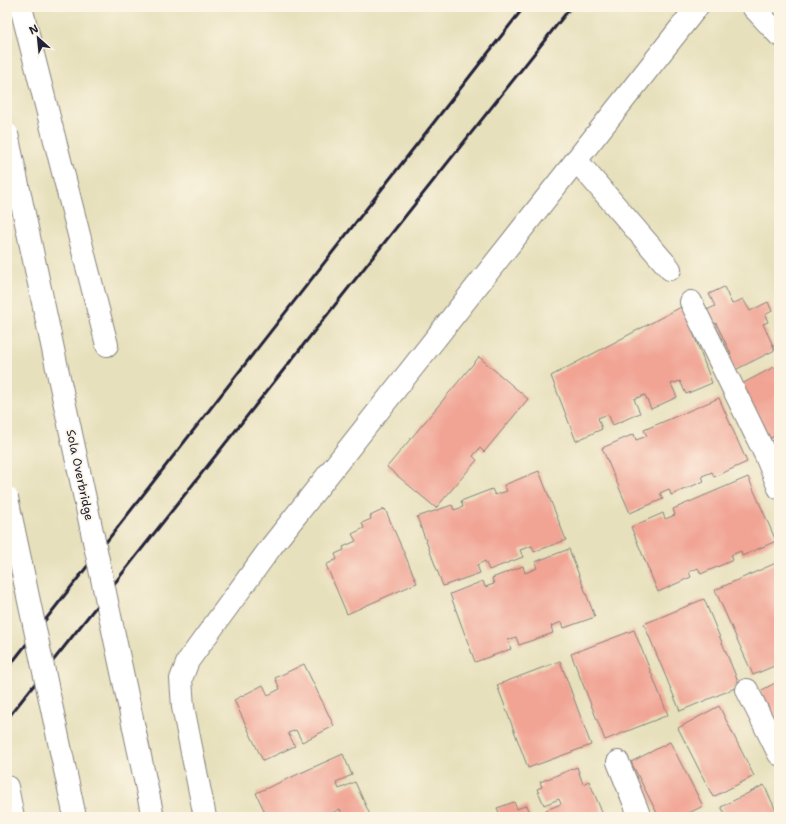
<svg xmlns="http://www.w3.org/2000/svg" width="786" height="824" font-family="'Shantell Sans',sans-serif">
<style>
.building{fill:#f1a494}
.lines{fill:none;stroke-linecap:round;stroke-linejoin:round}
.street-casing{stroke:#84817c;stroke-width:24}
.secondary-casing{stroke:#84817c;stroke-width:24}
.street{stroke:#fff;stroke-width:22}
.secondary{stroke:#fff;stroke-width:22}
.rail{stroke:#22223b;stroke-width:3}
.highway-bridge-casing{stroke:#84817c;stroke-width:24;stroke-linecap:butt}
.highway-bridge{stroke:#fff;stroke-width:22}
.labels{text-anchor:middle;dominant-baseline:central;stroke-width:3.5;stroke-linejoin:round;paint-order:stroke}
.street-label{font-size:12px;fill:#22223b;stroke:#fcf5e5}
</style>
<rect width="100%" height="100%" fill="#fcf5e5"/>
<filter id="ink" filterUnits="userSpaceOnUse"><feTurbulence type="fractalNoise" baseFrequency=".025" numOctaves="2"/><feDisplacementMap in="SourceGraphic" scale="8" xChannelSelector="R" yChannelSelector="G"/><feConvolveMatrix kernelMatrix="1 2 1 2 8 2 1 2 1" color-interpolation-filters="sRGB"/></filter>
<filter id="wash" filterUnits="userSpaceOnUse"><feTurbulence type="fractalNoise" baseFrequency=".012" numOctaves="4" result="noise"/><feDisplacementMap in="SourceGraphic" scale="16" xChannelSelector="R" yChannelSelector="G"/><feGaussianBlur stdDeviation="0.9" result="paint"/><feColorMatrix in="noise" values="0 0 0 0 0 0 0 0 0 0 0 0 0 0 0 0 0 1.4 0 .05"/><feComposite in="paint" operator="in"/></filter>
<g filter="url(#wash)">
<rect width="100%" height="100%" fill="#e7e0bc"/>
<g id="blocks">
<path class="building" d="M 724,287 L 732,304 L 743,299 L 750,311 L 768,302 L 772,311 L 765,315 L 768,322 L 763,324 L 775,350 L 735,370 L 727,356 L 731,354 L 716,323 L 709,326 L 705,317 L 710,315 L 707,310 L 715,306 L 709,294 Z
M 683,306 L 712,383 L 686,394 L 680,381 L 671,384 L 677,397 L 651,409 L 645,395 L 634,399 L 640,413 L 613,425 L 608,414 L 598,418 L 602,429 L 576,441 L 551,376 Z
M 479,357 L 528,399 L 484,452 L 480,448 L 473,456 L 477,460 L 436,508 L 387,467 Z
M 774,367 L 779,376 L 779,394 L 775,396 L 779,403 L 779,434 L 764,441 L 736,387 Z
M 719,398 L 747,462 L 714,477 L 712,472 L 702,476 L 704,481 L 671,495 L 669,489 L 660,493 L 663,499 L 630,513 L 602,448 L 634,434 L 636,440 L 647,436 L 644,430 Z
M 539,471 L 566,540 L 534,552 L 532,546 L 520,550 L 523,557 L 489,570 L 485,561 L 477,565 L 480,573 L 443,586 L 417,517 L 452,505 L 454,510 L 463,507 L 461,501 L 492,489 L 495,495 L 507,491 L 504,485 Z
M 748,477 L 776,541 L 742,556 L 741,551 L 731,555 L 733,560 L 701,574 L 698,568 L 689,572 L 691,577 L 658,592 L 631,527 L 663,513 L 665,519 L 675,515 L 673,509 Z
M 385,509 L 417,583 L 347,614 L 326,565 L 337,559 L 335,554 L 344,550 L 343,547 L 356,541 L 352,534 L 364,528 L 362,523 L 371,519 L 370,516 Z
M 569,549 L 595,617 L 564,628 L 562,622 L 551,626 L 553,633 L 519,645 L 516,637 L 508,640 L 511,649 L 475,662 L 450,594 L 483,581 L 485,587 L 494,584 L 492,578 L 523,566 L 525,573 L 537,568 L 535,562 Z
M 776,563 L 779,570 L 779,664 L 753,675 L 715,590 Z
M 704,599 L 740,686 L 680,711 L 644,624 Z
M 634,630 L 668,715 L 605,740 L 571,654 Z
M 560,661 L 591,745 L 528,768 L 497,685 Z
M 304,664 L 334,726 L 302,742 L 296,730 L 288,733 L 295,746 L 263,761 L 234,700 L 263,685 L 268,695 L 280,689 L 275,678 Z
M 779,681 L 779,736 L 765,710 L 769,708 L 760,691 Z
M 719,706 L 754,776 L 713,797 L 678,728 Z
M 670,742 L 703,806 L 681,817 L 659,817 L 631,762 Z
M 343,754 L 352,775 L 336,782 L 339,789 L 355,782 L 370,815 L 366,817 L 343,817 L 340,809 L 330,814 L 331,817 L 267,817 L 256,793 Z
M 577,767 L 583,784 L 589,781 L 604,817 L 540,817 L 547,814 L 546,810 L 561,804 L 559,799 L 544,805 L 537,789 L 542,787 L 540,782 Z
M 764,785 L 779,817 L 727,817 L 721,807 Z
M 514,802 L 517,809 L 527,805 L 531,817 L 496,817 L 500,815 L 497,808 Z"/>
</g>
</g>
<g filter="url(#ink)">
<use href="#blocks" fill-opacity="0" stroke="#84817c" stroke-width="1"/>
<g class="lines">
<defs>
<path id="street" d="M 21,7 L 107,345
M 753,7 L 779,35
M 576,160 L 670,269
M 691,302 L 766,456 L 779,488
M 747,690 L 779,754
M 618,762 L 640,817"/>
<path id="secondary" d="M 7,787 L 13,817
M 205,817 L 183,707 L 181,679 L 188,661 L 271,547 L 697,7"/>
</defs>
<use href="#street" class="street-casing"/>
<use href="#secondary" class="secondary-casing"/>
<use href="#street" class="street"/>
<use href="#secondary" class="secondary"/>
<path class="rail" d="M 7,669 L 524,7
M 7,719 L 571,7"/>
<defs>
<path id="highway-bridge" d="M 7,134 L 153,817
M 7,498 L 75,817"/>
</defs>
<use href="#highway-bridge" class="highway-bridge-casing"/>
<use href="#highway-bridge" class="highway-bridge"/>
</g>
</g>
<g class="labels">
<g class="street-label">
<text transform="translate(80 475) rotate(78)">Sola Overbridge</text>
</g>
</g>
<rect width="786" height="824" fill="none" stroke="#fcf5e5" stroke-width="24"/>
<g transform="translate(38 38) rotate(333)" stroke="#fcf5e5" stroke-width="3" paint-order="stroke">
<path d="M0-3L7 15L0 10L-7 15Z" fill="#22223b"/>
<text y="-6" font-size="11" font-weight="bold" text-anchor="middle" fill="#22223b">N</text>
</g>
</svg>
